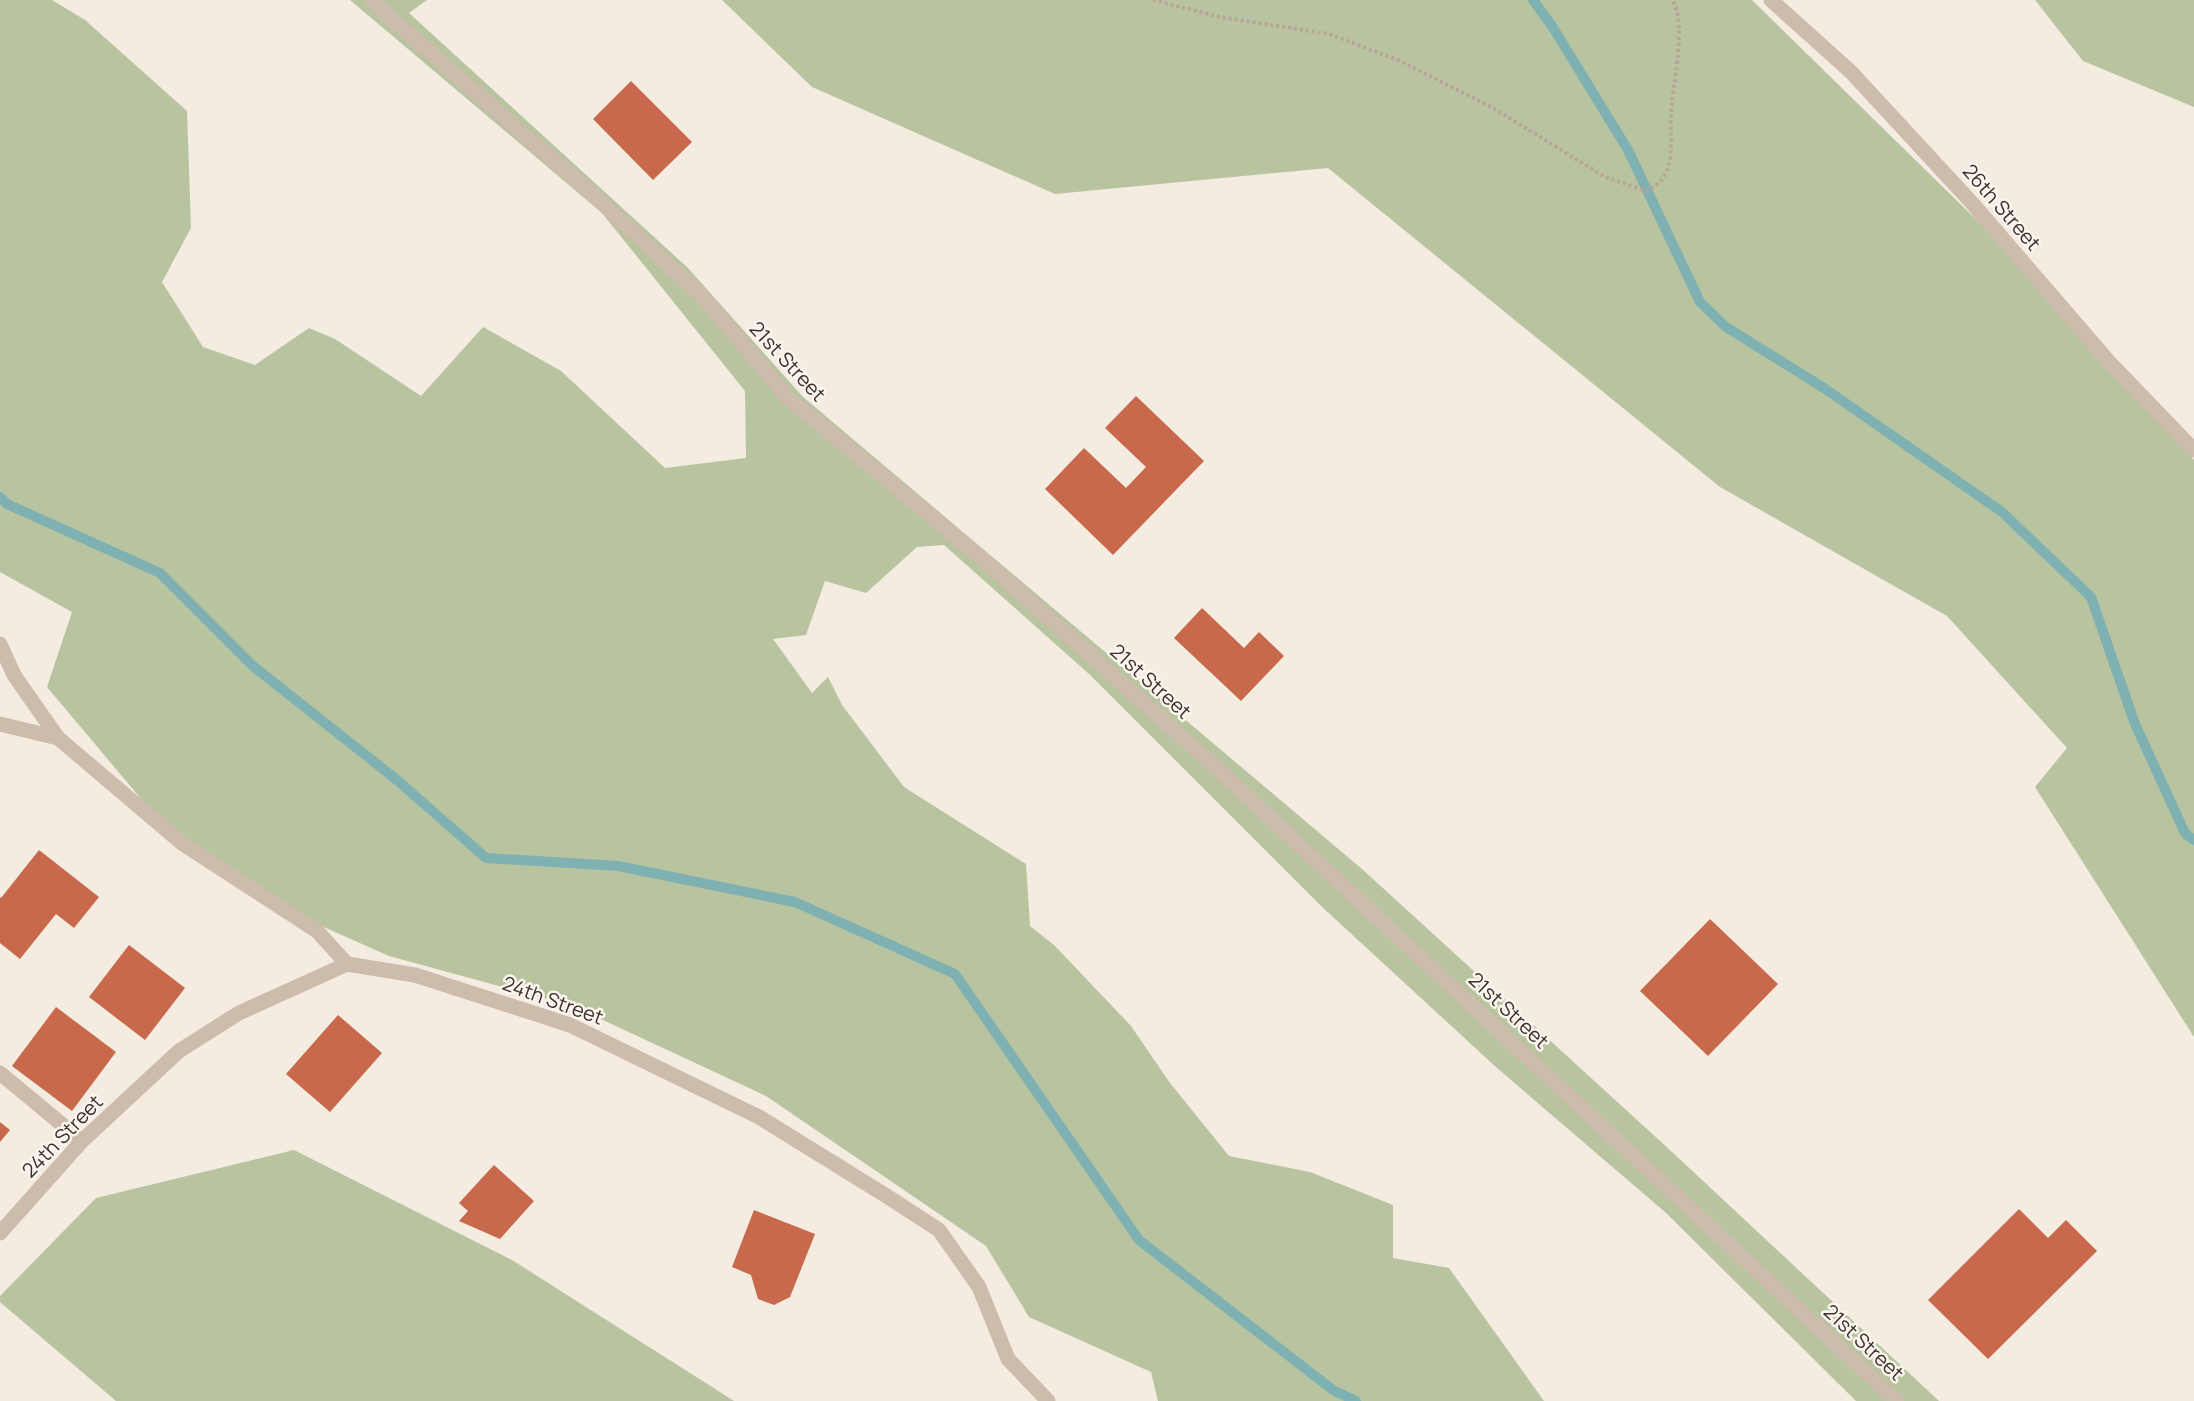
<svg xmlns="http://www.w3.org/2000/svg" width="2194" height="1401" font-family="Manrope,sans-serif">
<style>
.green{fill:#b8c4a0}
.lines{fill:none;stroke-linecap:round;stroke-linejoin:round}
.stream{stroke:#7fb0b2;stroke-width:10}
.building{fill:#c8694b}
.path{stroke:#b9a596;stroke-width:4;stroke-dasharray:3 3;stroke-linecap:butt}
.lane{stroke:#cdbbac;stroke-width:15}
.street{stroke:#cdbbac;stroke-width:15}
.labels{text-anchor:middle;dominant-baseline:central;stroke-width:5;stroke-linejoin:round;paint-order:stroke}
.street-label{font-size:20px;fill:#3b302b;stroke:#fbf5ee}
</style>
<rect width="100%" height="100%" fill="#f4ebe1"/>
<path class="green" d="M 0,0 L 52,0 L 85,20 L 187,111 L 191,228 L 162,282 L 203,347 L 255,365 L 309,328 L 335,339 L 421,396 L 483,327 L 561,371 L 665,468 L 746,458 L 745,391 L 602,213 L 350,0 L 427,0 L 409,13 L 688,268 L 803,397 L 1362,869 L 1671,1151 L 1939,1401 L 1856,1401 L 1665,1212 L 1497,1068 L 1321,906 L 1089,674 L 944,545 L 917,547 L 866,593 L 825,581 L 806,635 L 773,639 L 812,693 L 828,677 L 842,705 L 904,787 L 1026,864 L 1030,926 L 1054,945 L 1131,1026 L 1170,1083 L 1229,1156 L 1310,1172 L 1393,1205 L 1393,1258 L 1449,1268 L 1544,1401 L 1158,1401 L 1151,1372 L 1029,1317 L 986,1246 L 766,1096 L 573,1006 L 389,956 L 292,913 L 169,832 L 47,687 L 72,612 L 0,572 Z
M 722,0 L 1752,0 L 2043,285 L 2194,460 L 2194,1037 L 2035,787 L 2067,748 L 1947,616 L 1720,487 L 1328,168 L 1055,194 L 812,87 Z
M 2035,0 L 2194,0 L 2194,107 L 2083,61 Z
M 294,1150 L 512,1260 L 734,1401 L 116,1401 L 0,1302 L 0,1296 L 96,1198 Z"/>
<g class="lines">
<path class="stream" d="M 1533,0 L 1552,26 L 1628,150 L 1700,302 L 1726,327 L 1824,388 L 2002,512 L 2091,597 L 2135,724 L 2185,833 L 2194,840
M 0,497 L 7,504 L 160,573 L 253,666 L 397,780 L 486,858 L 618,866 L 795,902 L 955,974 L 1139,1240 L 1333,1390 L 1356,1401"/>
</g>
<path class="building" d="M 631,81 L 692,142 L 653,180 L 593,119 Z
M 1136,396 L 1204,461 L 1113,555 L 1045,489 L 1084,448 L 1126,488 L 1146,467 L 1105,428 Z
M 1202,608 L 1244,648 L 1259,632 L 1284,656 L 1241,701 L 1174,638 Z
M 39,850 L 99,897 L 74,928 L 56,914 L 20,959 L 0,943 L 0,897 L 1,898 Z
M 1710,919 L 1778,984 L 1708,1056 L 1640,991 Z
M 129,945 L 185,988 L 145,1040 L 89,997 Z
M 56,1007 L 116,1052 L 72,1111 L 12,1066 Z
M 338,1015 L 382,1053 L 330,1112 L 286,1074 Z
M 0,1122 L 10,1130 L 0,1142 Z
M 494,1165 L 534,1201 L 500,1239 L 459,1221 L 468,1211 L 459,1203 Z
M 2019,1209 L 2048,1238 L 2066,1220 L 2097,1251 L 1988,1359 L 1928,1300 Z
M 754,1210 L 815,1234 L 790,1297 L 774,1305 L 758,1299 L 751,1275 L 732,1267 Z"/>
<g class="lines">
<path class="path" d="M 1153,0 L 1220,17 L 1329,34 L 1398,60 L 1493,108 L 1605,177 L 1647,191 C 1652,187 1659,184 1662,179 C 1675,163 1670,135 1671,115 C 1672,87 1688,24 1672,0"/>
<path class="lane" d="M 0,644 L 14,675 L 58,738"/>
<path class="street" d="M 372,0 L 393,20 L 590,192 L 703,297 L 788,398 L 978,555 L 1210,762 L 1897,1401
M 1771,0 L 1851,72 L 1972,203 L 2109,362 L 2194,450
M 0,724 L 58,738 L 183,844 L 317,931 L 347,964
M 0,1073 L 82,1141
M 0,1233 L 82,1141 L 179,1051 L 239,1013 L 347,964 L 415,975 L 570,1025 L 759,1117 L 885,1195 L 939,1230 L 979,1287 L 1008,1359 L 1048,1401"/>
</g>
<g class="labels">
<g class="street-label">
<text transform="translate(2002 207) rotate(49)">26th Street</text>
<text transform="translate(788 361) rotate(47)">21st Street</text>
<text transform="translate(1151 681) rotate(42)">21st Street</text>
<text transform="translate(553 1000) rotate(20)">24th Street</text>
<text transform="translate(1509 1010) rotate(43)">21st Street</text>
<text transform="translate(62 1136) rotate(-46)">24th Street</text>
<text transform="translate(1864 1342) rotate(43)">21st Street</text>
</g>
</g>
</svg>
